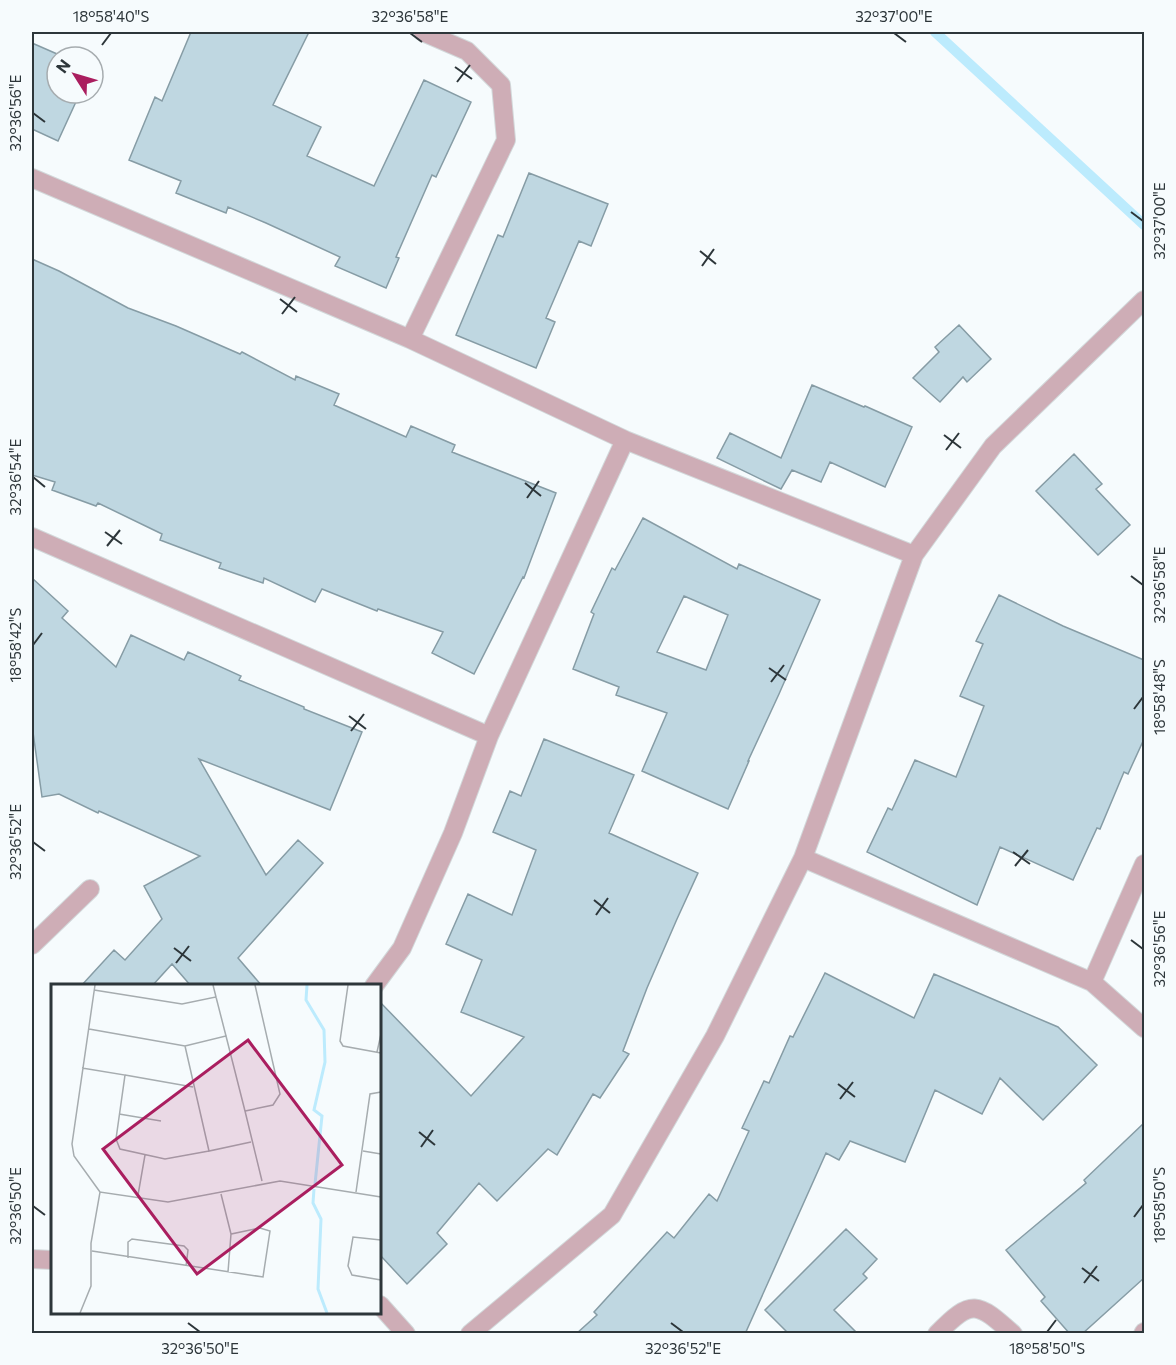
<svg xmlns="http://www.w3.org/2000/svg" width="1176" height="1365" font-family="Commissioner,sans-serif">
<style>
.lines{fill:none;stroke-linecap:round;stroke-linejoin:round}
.stream{stroke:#bcebfd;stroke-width:10}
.building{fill:#bfd7e1;stroke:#869ca5;stroke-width:1.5;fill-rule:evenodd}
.minor-casing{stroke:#d2d8da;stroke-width:20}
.minor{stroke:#ceadb6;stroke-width:18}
.ticks{fill:none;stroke:#2d363a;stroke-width:2}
.inset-river{fill:none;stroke:#bcebfd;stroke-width:3}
.inset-road{fill:none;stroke:#a6acaf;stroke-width:1.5}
.view{fill:#aa1e5f;fill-opacity:0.15;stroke:#aa1e5f;stroke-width:3}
.inset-edge{fill:none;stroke:#2d363a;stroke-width:3}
.neatline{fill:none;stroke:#2d363a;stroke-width:2}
.ticks-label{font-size:15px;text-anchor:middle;fill:#2d363a}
</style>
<rect width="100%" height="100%" fill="#f6fbfd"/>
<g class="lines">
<path class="stream" d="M 935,32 L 1144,225"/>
</g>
<path class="building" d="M 191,32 L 309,32 L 273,105 L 321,127 L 307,156 L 374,186 L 424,80 L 471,102 L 436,177 L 432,175 L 396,257 L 399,258 L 386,288 L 335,266 L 340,257 L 266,223 L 228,207 L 226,213 L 176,193 L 181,181 L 129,160 L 155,97 L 162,101 Z
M 32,43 L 64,57 L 57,57 L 57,93 L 80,93 L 58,141 L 32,129 Z
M 529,173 L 608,204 L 591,246 L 579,241 L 546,318 L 555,322 L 536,368 L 456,335 L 498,235 L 503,237 Z
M 32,259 L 59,271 L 128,308 L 176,326 L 240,354 L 242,352 L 295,380 L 296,376 L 339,394 L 334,405 L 406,437 L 411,426 L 455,445 L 452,452 L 556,493 L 524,578 L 523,577 L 474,674 L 432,653 L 443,632 L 378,609 L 377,611 L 322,589 L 315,602 L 264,578 L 263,583 L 219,568 L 221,563 L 160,540 L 162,534 L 98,503 L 96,506 L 52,490 L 55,482 L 32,475 Z
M 959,325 L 991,359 L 967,382 L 963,377 L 940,402 L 913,378 L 939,352 L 935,347 Z
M 812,385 L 864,407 L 865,406 L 912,427 L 885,487 L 830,462 L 821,482 L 792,470 L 781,489 L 717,458 L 730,433 L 781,458 Z
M 1074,454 L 1102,484 L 1096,489 L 1130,525 L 1098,555 L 1036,491 Z
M 643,518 L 737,569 L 739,564 L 820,600 L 779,694 L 748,761 L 749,761 L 728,809 L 642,771 L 667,713 L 616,695 L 619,687 L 573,669 L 594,614 L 591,612 L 612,568 L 615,570 ZM 684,596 L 728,615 L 706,670 L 657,652 Z
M 32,578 L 68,611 L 62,618 L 116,667 L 131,635 L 184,660 L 188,652 L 241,676 L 239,680 L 304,707 L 304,709 L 362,732 L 330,810 L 199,759 L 266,875 L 298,840 L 323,863 L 238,958 L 262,986 L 191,986 L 172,964 L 152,986 L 81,986 L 114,950 L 125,960 L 162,919 L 144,886 L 200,856 L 99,811 L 98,813 L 59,794 L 42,797 L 32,725 Z
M 999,595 L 1063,626 L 1144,660 L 1144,739 L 1128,774 L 1124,772 L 1100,829 L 1097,828 L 1073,880 L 1000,847 L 977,905 L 867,852 L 888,808 L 892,810 L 915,760 L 956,777 L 984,706 L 960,696 L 983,644 L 976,641 Z
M 544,739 L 634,775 L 609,833 L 698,873 L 677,919 L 647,988 L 623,1051 L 629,1054 L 600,1098 L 593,1094 L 557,1155 L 548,1149 L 497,1201 L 479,1183 L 437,1233 L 447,1244 L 407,1284 L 380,1255 L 380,1002 L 471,1096 L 524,1037 L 461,1012 L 482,960 L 446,944 L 468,894 L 512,915 L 536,850 L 493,832 L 510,791 L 521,796 Z
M 825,973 L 914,1018 L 934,974 L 1058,1027 L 1097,1065 L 1043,1120 L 1000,1078 L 982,1114 L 935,1090 L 905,1162 L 850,1141 L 839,1160 L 826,1153 L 745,1334 L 576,1334 L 597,1315 L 594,1312 L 667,1232 L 674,1238 L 709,1194 L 717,1201 L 749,1131 L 742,1128 L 764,1081 L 769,1083 L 790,1036 L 793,1037 Z
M 1144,1123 L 1144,1278 L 1082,1334 L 1070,1334 L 1041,1301 L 1045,1297 L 1006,1250 L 1086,1183 L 1084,1180 Z
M 846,1229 L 877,1259 L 863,1274 L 867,1278 L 834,1310 L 858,1334 L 789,1334 L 765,1310 Z"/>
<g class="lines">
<defs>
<path id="minor" d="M 32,178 L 410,339 L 506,140 L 501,85 L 467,51 L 423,32
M 410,339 L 625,440 L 914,555
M 32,537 L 489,736 L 625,440
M 803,858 L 1092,982 L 1144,864
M 32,945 L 90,889
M 1092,982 L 1144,1028
M 374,986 L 402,948 L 453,833 L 489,736
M 32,1259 L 52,1260
M 380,1305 L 406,1334
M 470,1334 L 612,1215 L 715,1036 L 803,858 L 914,555 L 993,446 L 1144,300
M 937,1334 C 972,1298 977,1302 1013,1334
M 1143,1334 L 1144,1332"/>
</defs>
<use href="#minor" class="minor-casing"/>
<use href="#minor" class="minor"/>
</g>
<path class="ticks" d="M 410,33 L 422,42M 894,33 L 906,42M 102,45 L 111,33M 455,67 L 472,79M 457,82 L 470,65M 33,113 L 45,122M 1131,212 L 1143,221M 700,251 L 716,264M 702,266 L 714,249M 280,299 L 297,312M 282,314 L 295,297M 944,435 L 961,448M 946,450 L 959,433M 33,477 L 45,487M 525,483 L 541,496M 527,498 L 539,481M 105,532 L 122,544M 107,546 L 120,530M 1131,576 L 1143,585M 33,645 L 42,633M 769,668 L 786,680M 771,682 L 784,665M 1134,709 L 1143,697M 349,716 L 366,729M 351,731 L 364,714M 33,842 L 45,851M 1013,852 L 1030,864M 1015,866 L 1028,850M 594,900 L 610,913M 596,915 L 608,898M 1131,940 L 1143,949M 174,948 L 191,961M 176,963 L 189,946M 838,1084 L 855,1097M 840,1099 L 853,1082M 419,1132 L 435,1145M 421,1147 L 433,1130M 33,1206 L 45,1215M 1134,1217 L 1143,1205M 1082,1268 L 1099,1281M 1084,1283 L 1097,1266M 188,1323 L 200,1332M 671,1323 L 683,1332M 1047,1332 L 1056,1320"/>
<g transform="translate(51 984)">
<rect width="330" height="330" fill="#f6fbfd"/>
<path class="inset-river" d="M 256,1 L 255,16 L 273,46 L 274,78 L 263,126 L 271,132 L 264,200M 263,205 L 262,219 L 270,235 L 267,305 L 276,329"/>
<path class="inset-road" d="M 44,1 L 21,160 L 23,172 L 49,208M 297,1 L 289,57 L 292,62 L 330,69M 43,6 L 131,20 L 165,13 L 162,1M 38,45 L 134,62 L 175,52 L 165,13M 175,52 L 194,127 L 222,121 L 229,110 L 204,1M 134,62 L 158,167 L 200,158M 326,68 L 330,50M 31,84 L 74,91 L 65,155 L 69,165 L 114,175 L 158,167M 74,91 L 142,103M 194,127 L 211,197M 68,130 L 110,137M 312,167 L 330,170M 305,208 L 319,110 L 330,108M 87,211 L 94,171M 330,256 L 302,253 L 297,282 L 301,291 L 330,296M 41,267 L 212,293 L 219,247 L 209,244 L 180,250 L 170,210M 77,274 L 77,258 L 81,255 L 133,262 L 137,266 L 135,282M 177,288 L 180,250M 29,329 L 40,302 L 40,259 L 49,208 L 117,218 L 229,197 L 330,213"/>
<path class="view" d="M 197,56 L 291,181 L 146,290 L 52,165 Z"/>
<rect width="330" height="330" class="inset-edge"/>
</g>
<rect width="1176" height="1365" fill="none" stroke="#f6fbfd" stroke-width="66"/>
<g transform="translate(75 75) rotate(307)"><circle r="28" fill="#f6fbfd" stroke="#a6acaf" stroke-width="1.5"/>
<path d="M0-4.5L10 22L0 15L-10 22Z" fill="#aa1e5f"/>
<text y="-9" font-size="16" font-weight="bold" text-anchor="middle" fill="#2d363a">N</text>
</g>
<rect x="33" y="33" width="1110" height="1299" class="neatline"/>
<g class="ticks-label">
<text x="111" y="22">18°58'40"S</text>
<text x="410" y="22">32°36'58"E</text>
<text x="894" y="22">32°37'00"E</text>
<text transform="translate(16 113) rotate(-90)" y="5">32°36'56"E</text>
<text transform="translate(1160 221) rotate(-90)" y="5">32°37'00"E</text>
<text transform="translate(16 477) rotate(-90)" y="5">32°36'54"E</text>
<text transform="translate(1160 585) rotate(-90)" y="5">32°36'58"E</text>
<text transform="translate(16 645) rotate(-90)" y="5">18°58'42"S</text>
<text transform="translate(1160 697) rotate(-90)" y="5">18°58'48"S</text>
<text transform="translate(16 842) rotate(-90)" y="5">32°36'52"E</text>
<text transform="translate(1160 949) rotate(-90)" y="5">32°36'56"E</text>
<text transform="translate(1160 1205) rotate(-90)" y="5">18°58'50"S</text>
<text transform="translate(16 1206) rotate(-90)" y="5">32°36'50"E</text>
<text x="200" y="1354">32°36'50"E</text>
<text x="683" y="1354">32°36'52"E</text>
<text x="1047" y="1354">18°58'50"S</text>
</g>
</svg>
